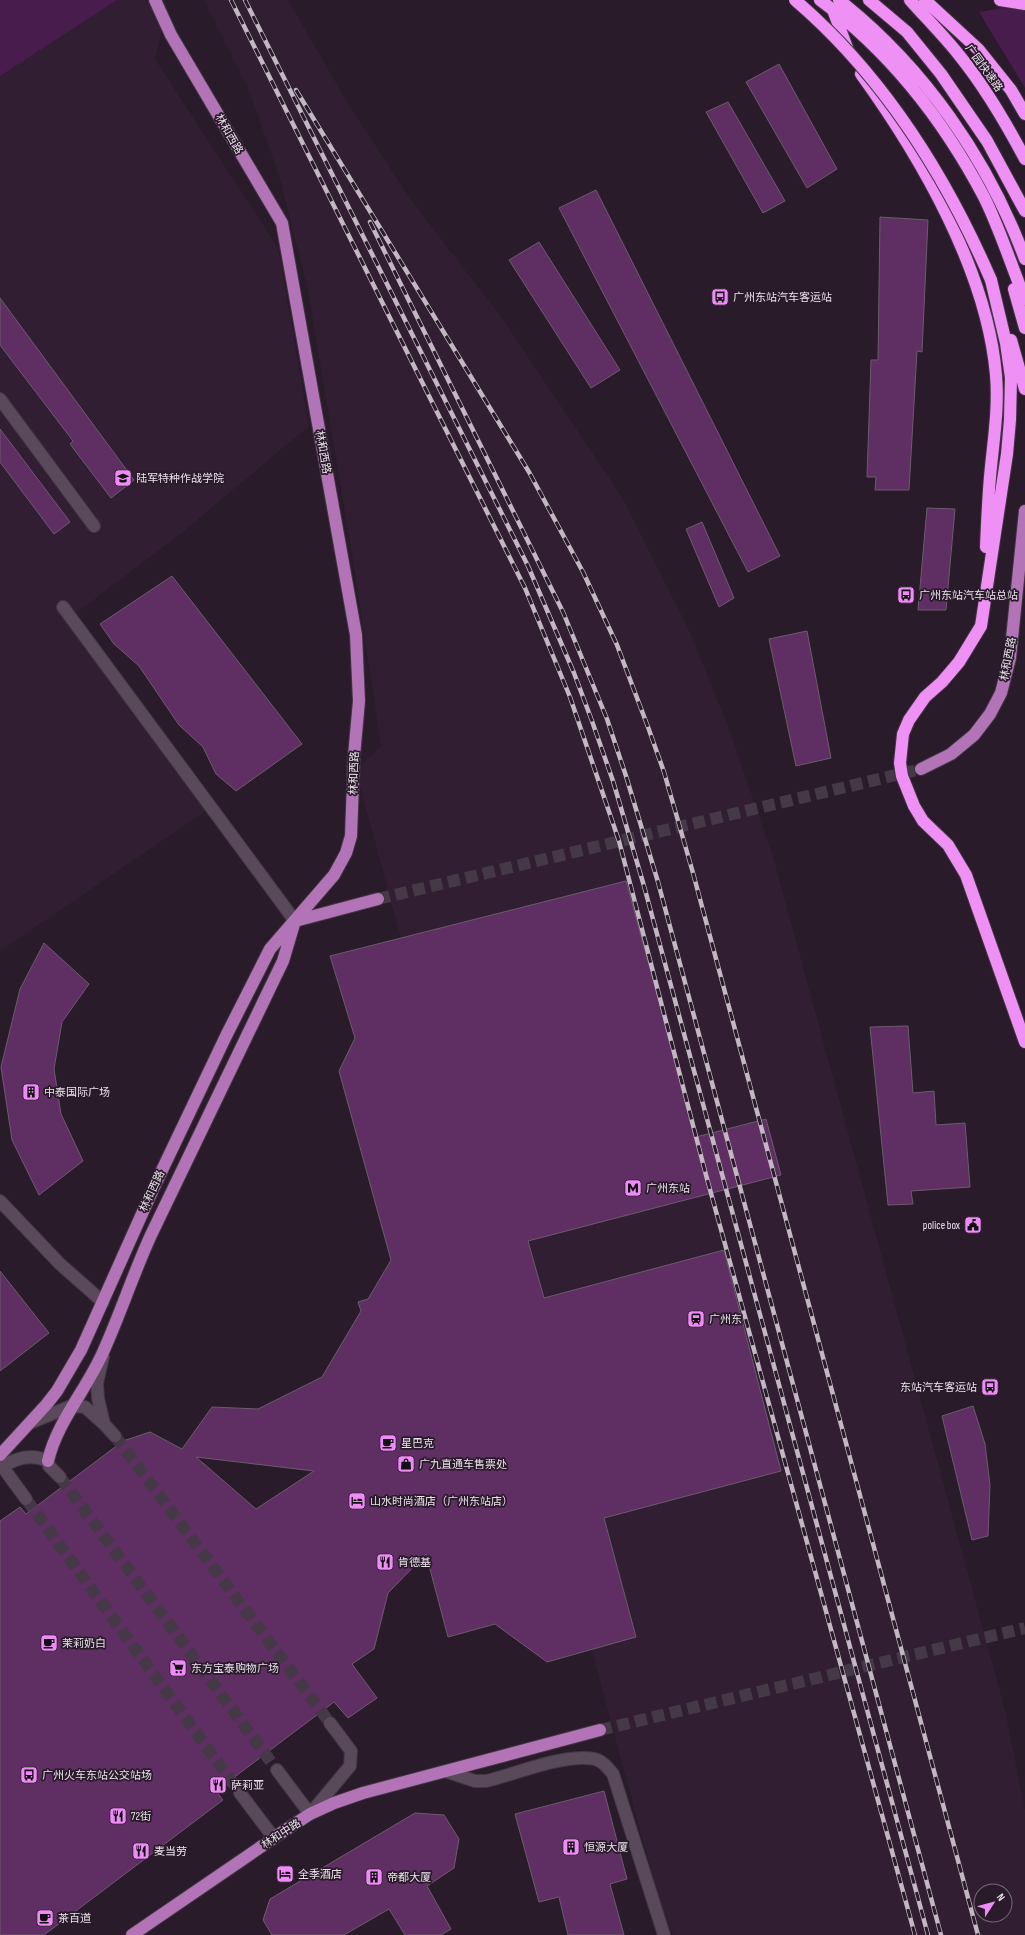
<svg xmlns="http://www.w3.org/2000/svg" width="1025" height="1935" font-family="'Sofia Sans Condensed','Noto Sans SC',sans-serif">
<style>
.built{fill:#311e33;fill-rule:evenodd}
.green{fill:#481c4c}
.building{fill:#5f2f63;stroke:#6c5b6d;fill-rule:evenodd}
.lines{fill:none;stroke-linecap:round;stroke-linejoin:round}
.minor-tunnel{stroke:#463947;stroke-width:12;stroke-dasharray:12 6;stroke-linecap:butt}
.major-tunnel{stroke:#463947;stroke-width:12;stroke-dasharray:12 6;stroke-linecap:butt}
.minor-casing{stroke:#423643;stroke-width:14}
.major-casing{stroke:#423643;stroke-width:14}
.highway-casing{stroke:#423643;stroke-width:14}
.minor{stroke:#59495a;stroke-width:12}
.major{stroke:#b374b7;stroke-width:12}
.highway{stroke:#ef90f5;stroke-width:12}
.rail-casing{stroke:#c2b7c2;stroke-width:4.5}
.rail{stroke:#291b2a;stroke-width:3;stroke-dasharray:9;stroke-linecap:butt}
.highway-bridge-casing{stroke:#423643;stroke-width:14;stroke-linecap:butt}
.highway-bridge{stroke:#ef90f5;stroke-width:12}
.labels{text-anchor:middle;dominant-baseline:central;stroke-width:3.5;stroke-linejoin:round;paint-order:stroke}
.street-label{font-size:11px;fill:#ebe1eb;stroke:#291b2a}
.poi-label{font-size:11px;fill:#ebe1eb;stroke:#291b2a;text-anchor:start}
</style>
<rect width="100%" height="100%" fill="#291b2a"/>
<path class="built" d="M 0,0 L 145,0 L 164,22 L 155,59 L 278,248 L 309,426 L 184,531 L 66,621 L 206,811 L 0,951 Z
M 204,0 L 288,0 L 350,107 L 409,197 L 504,321 L 622,497 L 688,628 L 728,726 L 774,860 L 1005,1710 L 1025,1810 L 1025,1935 L 673,1935 L 659,1901 L 356,771 L 381,746 L 353,560 L 308,290 L 280,179 L 249,90 ZM 981,1891 L 1005,1891 L 1005,1915 L 981,1915 Z"/>
<path class="green" d="M 0,0 L 117,0 L 0,76 Z
M 1002,8 L 1025,10 L 1025,88 L 979,12 Z"/>
<path class="building" d="M 779,64 L 837,169 L 807,188 L 746,82 Z
M 728,102 L 785,201 L 763,213 L 706,112 Z
M 596,190 L 780,556 L 748,572 L 559,208 Z
M 880,217 L 928,220 L 922,352 L 917,351 L 909,490 L 875,490 L 876,477 L 867,477 L 871,360 L 878,360 Z
M 539,242 L 620,370 L 591,388 L 509,260 Z
M 0,298 L 134,480 L 111,498 L 70,444 L 73,441 L 0,345 Z
M 0,429 L 70,522 L 54,534 L 0,462 Z
M 927,508 L 955,509 L 946,610 L 918,610 Z
M 702,522 L 734,598 L 719,607 L 686,529 Z
M 172,576 L 302,744 L 236,791 L 216,774 L 203,747 L 179,725 L 139,666 L 114,644 L 100,624 Z
M 807,631 L 831,758 L 796,766 L 769,639 Z
M 626,881 L 696,1137 L 766,1119 L 781,1175 L 528,1241 L 544,1298 L 724,1250 L 781,1471 L 604,1518 L 636,1637 L 547,1662 L 495,1624 L 448,1637 L 426,1554 L 388,1593 L 374,1649 L 352,1664 L 377,1698 L 348,1718 L 334,1702 L 216,1791 L 223,1800 L 44,1935 L 0,1935 L 0,1521 L 20,1507 L 26,1514 L 123,1441 L 150,1432 L 182,1449 L 212,1407 L 258,1409 L 322,1377 L 361,1311 L 358,1302 L 368,1299 L 391,1260 L 339,1071 L 355,1038 L 330,956 ZM 196,1457 L 314,1471 L 256,1509 Z
M 44,943 L 89,984 L 62,1022 L 54,1069 L 61,1114 L 83,1161 L 39,1195 L 12,1140 L 1,1067 L 20,989 Z
M 908,1026 L 913,1093 L 934,1091 L 936,1125 L 965,1123 L 970,1187 L 911,1191 L 913,1204 L 888,1205 L 870,1027 Z
M 0,1271 L 49,1333 L 0,1371 Z
M 973,1406 L 985,1444 L 990,1485 L 988,1536 L 972,1540 L 942,1416 Z
M 604,1791 L 627,1879 L 610,1884 L 624,1935 L 568,1935 L 559,1897 L 539,1902 L 515,1814 Z
M 415,1813 L 444,1815 L 459,1839 L 454,1868 L 427,1886 L 451,1929 L 441,1935 L 405,1935 L 389,1909 L 344,1935 L 272,1935 L 263,1920 L 270,1899 Z"/>
<g class="lines">
<path class="minor-tunnel" d="M 115,1436 L 330,1723
M 60,1477 L 277,1770
M 26,1499 L 240,1793"/>
<path class="major-tunnel" d="M 378,899 L 921,769
M 600,1730 L 1025,1628"/>
<defs>
<path id="minor" d="M 0,399 L 94,526
M 63,607 L 295,921
M 0,1201 L 60,1264 L 103,1302
M 103,1357 L 97,1383 L 98,1398 L 104,1424 L 115,1436
M 30,1423 L 71,1406 L 85,1407 L 104,1424
M 2,1466 L 26,1499
M 0,1468 C 15,1458 31,1453 48,1461 L 49,1466 L 60,1477
M 277,1770 L 310,1814 L 350,1766 L 351,1751 L 330,1723
M 448,1772 L 475,1781 L 486,1781 C 516,1774 565,1753 595,1759 C 603,1761 608,1768 613,1774 L 664,1935
M 240,1793 L 274,1838"/>
<path id="major" d="M 921,769 L 951,754 L 974,735 L 990,714 L 1001,693 L 1010,658 L 1025,511
M 295,921 L 378,899
M 0,1455 L 46,1405 L 57,1391 L 81,1350 L 154,1187 L 226,1036 L 270,949 L 334,875 L 346,853 L 351,836 L 354,756 L 359,701 L 356,635 L 282,223 L 171,35 L 155,0
M 48,1461 C 57,1421 88,1388 104,1350 C 121,1312 134,1272 151,1235 L 283,961 L 294,924
M 132,1935 L 284,1831 L 310,1814 L 334,1803 L 363,1793 L 600,1730"/>
<path id="highway" d="M 820,0 C 889,51 944,121 984,197 C 1000,229 1011,265 1025,299
M 839,0 C 923,66 988,159 1025,259
M 869,0 L 907,32 L 941,74 L 987,141 L 1025,211
M 910,0 C 926,18 944,36 959,55 C 985,87 1006,123 1025,159
M 925,0 L 979,50 L 1011,90 L 1025,114
M 1000,0 L 1025,4
M 833,10 L 849,53
M 861,74 C 921,157 987,271 996,375 C 999,409 993,443 990,477 C 988,500 987,523 986,547
M 991,280 L 1006,343 L 1011,378 L 1010,420 L 1007,454 L 981,626 L 959,662 L 942,682 L 925,697 L 909,720 L 903,734 L 900,763 L 902,776 L 914,806 L 923,821 L 948,845 L 966,875 L 1025,1042
M 1014,289 L 1025,328
M 1011,340 L 1025,389"/>
</defs>
<use href="#minor" class="minor-casing"/>
<use href="#major" class="major-casing"/>
<use href="#highway" class="highway-casing"/>
<use href="#minor" class="minor"/>
<use href="#major" class="major"/>
<use href="#highway" class="highway"/>
<defs>
<path id="rail" d="M 231,0 L 525,588 L 570,697 L 619,841 L 706,1175 L 915,1935
M 245,0 L 528,566 L 574,673 L 592,721 L 613,781 L 644,886 L 928,1935
M 296,90 L 529,472 L 583,572 L 617,645 L 648,727 L 664,772 L 693,873 L 978,1935
M 370,222 L 563,612 L 607,719 L 626,776 L 658,882 L 941,1935"/>
</defs>
<use href="#rail" class="rail-casing"/>
<use href="#rail" class="rail"/>
<defs>
<path id="highway-bridge" d="M 795,0 C 884,76 945,174 991,280"/>
</defs>
<use href="#highway-bridge" class="highway-bridge-casing"/>
<use href="#highway-bridge" class="highway-bridge"/>
</g>
<defs>
<symbol id="bus-square" viewBox="-11 -11 22 22"><rect x="-9" y="-9" width="18" height="18" rx="4" fill="#ef8bf6" stroke="#291b2a"/><path d="M-5-6H5V4H4V6H2V4H-2V6H-4V4H-5ZM-3.5-4V0h7V-4ZM-3.5 1.2v1.5H-2V1.2ZM2 1.2v1.5H3.5V1.2Z" fill="#111"/></symbol>
<symbol id="university-square" viewBox="-11 -11 22 22"><rect x="-9" y="-9" width="18" height="18" rx="4" fill="#ef8bf6" stroke="#291b2a"/><path d="M0-5L7-2L0 1L-7-2ZM-4 1L0 2.5L4 1V4Q0 6-4 4Z" fill="#111"/></symbol>
<symbol id="building-square" viewBox="-11 -11 22 22"><rect x="-9" y="-9" width="18" height="18" rx="4" fill="#ef8bf6" stroke="#291b2a"/><path d="M-4-6H4V6H1V3H-1V6H-4ZM-2.5-4.3h1.7v1.8h-1.7ZM.8-4.3h1.7v1.8H.8ZM-2.5-1h1.7V.8h-1.7ZM.8-1h1.7V.8H.8Z" fill="#111"/></symbol>
<symbol id="metro-square" viewBox="-11 -11 22 22"><rect x="-9" y="-9" width="18" height="18" rx="4" fill="#ef8bf6" stroke="#291b2a"/><path d="M-5.5 5V-5H-3L0 0L3-5H5.5V5H3V-.5L0 4L-3-.5V5Z" fill="#111"/></symbol>
<symbol id="civic-square" viewBox="-11 -11 22 22"><rect x="-9" y="-9" width="18" height="18" rx="4" fill="#ef8bf6" stroke="#291b2a"/><path d="M-.6-6.5H3V-4.5H.6V-3L4-1V1h2V6H-6V1h2V-1L-.6-3ZM-1.2 2.5V6h2.4V2.5Z" fill="#111"/></symbol>
<symbol id="station-square" viewBox="-11 -11 22 22"><rect x="-9" y="-9" width="18" height="18" rx="4" fill="#ef8bf6" stroke="#291b2a"/><path d="M-3-6H3Q5-6 5-4V2Q5 4 3 4L4.5 6H3L1.5 4h-3L-3 6H-4.5L-3 4Q-5 4-5 2V-4Q-5-6-3-6ZM-3.5-4v3h7v-3ZM-3.5 1v1.5H-2V1ZM2 1v1.5H3.5V1Z" fill="#111"/></symbol>
<symbol id="cafe-square" viewBox="-11 -11 22 22"><rect x="-9" y="-9" width="18" height="18" rx="4" fill="#ef8bf6" stroke="#291b2a"/><path d="M-5.5-4.5H6V0H3Q3 3.5 0 3.5H-2.5Q-5.5 3.5-5.5 0ZM3-3.2v2h1.7v-2ZM-6 4.5H4V6H-6Z" fill="#111"/></symbol>
<symbol id="shop-square" viewBox="-11 -11 22 22"><rect x="-9" y="-9" width="18" height="18" rx="4" fill="#ef8bf6" stroke="#291b2a"/><path d="M-5-2.5h2.3a2.7 3.5 0 0 1 5.4 0H5L5.5 6h-11ZM-1.5-2.5h3a1.5 2.3 0 0 0-3 0Z" fill="#111"/></symbol>
<symbol id="hotel-square" viewBox="-11 -11 22 22"><rect x="-9" y="-9" width="18" height="18" rx="4" fill="#ef8bf6" stroke="#291b2a"/><path d="M-6-4.5h1.5V1H6V5H4.5V3h-9V5H-6ZM-4 0a1.8 1.8 0 1 1 3.6 0ZM.5 0V-2.5h3Q6-2.5 6 0Z" fill="#111"/></symbol>
<symbol id="restaurant-square" viewBox="-11 -11 22 22"><rect x="-9" y="-9" width="18" height="18" rx="4" fill="#ef8bf6" stroke="#291b2a"/><path d="M-5-6h1v4h1v-4h1v4h1v-4h1v5L-1.5 .5V6h-2V.5L-5-1ZM5-6V6H3V1.5H1.5Q1.5-4 5-6Z" fill="#111"/></symbol>
<symbol id="supermarket-square" viewBox="-11 -11 22 22"><rect x="-9" y="-9" width="18" height="18" rx="4" fill="#ef8bf6" stroke="#291b2a"/><path d="M-6-5.5h2.5l.6 2H6L4.5 2H-2.5L-4.4-4H-6ZM-1.5 3.2a1.3 1.3 0 1 0 .1 0ZM3 3.2a1.3 1.3 0 1 0 .1 0Z" fill="#111"/></symbol>
</defs>
<g fill-rule="evenodd">
<use href="#bus-square" x="710" y="287" width="20" height="20"/>
<use href="#university-square" x="113" y="468" width="20" height="20"/>
<use href="#bus-square" x="896" y="585" width="20" height="20"/>
<use href="#building-square" x="21" y="1082" width="20" height="20"/>
<use href="#metro-square" x="623" y="1178" width="20" height="20"/>
<use href="#civic-square" x="963" y="1215" width="20" height="20"/>
<use href="#station-square" x="686" y="1309" width="20" height="20"/>
<use href="#bus-square" x="980" y="1377" width="20" height="20"/>
<use href="#cafe-square" x="378" y="1433" width="20" height="20"/>
<use href="#shop-square" x="396" y="1454" width="20" height="20"/>
<use href="#hotel-square" x="347" y="1491" width="20" height="20"/>
<use href="#restaurant-square" x="375" y="1552" width="20" height="20"/>
<use href="#cafe-square" x="39" y="1633" width="20" height="20"/>
<use href="#supermarket-square" x="168" y="1658" width="20" height="20"/>
<use href="#bus-square" x="19" y="1765" width="20" height="20"/>
<use href="#restaurant-square" x="208" y="1775" width="20" height="20"/>
<use href="#restaurant-square" x="108" y="1806" width="20" height="20"/>
<use href="#building-square" x="561" y="1837" width="20" height="20"/>
<use href="#restaurant-square" x="131" y="1841" width="20" height="20"/>
<use href="#hotel-square" x="275" y="1864" width="20" height="20"/>
<use href="#building-square" x="364" y="1867" width="20" height="20"/>
<use href="#cafe-square" x="35" y="1908" width="20" height="20"/>
</g>
<g class="labels">
<g class="street-label">
<text transform="translate(984 68) rotate(54)">广园快速路</text>
<text transform="translate(229 134) rotate(60)">林和西路</text>
<text transform="translate(323 452) rotate(80)">林和西路</text>
<text transform="translate(1008 659) rotate(-79)">林和西路</text>
<text transform="translate(354 773) rotate(-88)">林和西路</text>
<text transform="translate(152 1191) rotate(-65)">林和西路</text>
<text transform="translate(281 1834) rotate(-33)">林和中路</text>
</g>
<g class="poi-label">
<text x="733" y="297">广州东站汽车客运站</text>
<text x="136" y="478">陆军特种作战学院</text>
<text x="919" y="595">广州东站汽车站总站</text>
<text x="44" y="1092">中泰国际广场</text>
<text x="646" y="1188">广州东站</text>
<text x="960" y="1225" text-anchor="end">police box</text>
<text x="709" y="1319">广州东</text>
<text x="977" y="1387" text-anchor="end">东站汽车客运站</text>
<text x="401" y="1443">星巴克</text>
<text x="419" y="1464">广九直通车售票处</text>
<text x="370" y="1501">山水时尚酒店（广州东站店）</text>
<text x="398" y="1562">肯德基</text>
<text x="62" y="1643">茉莉奶白</text>
<text x="191" y="1668">东方宝泰购物广场</text>
<text x="42" y="1775">广州火车东站公交站场</text>
<text x="231" y="1785">萨莉亚</text>
<text x="131" y="1816">72街</text>
<text x="584" y="1847">恒源大厦</text>
<text x="154" y="1851">麦当劳</text>
<text x="298" y="1874">全季酒店</text>
<text x="387" y="1877">帝都大厦</text>
<text x="58" y="1918">茶百道</text>
</g>
</g>
<g transform="translate(993 1903) rotate(54)"><circle r="19" fill="#291b2a" stroke="#776a77"/>
<path d="M0-3L7 15L0 10L-7 15Z" fill="#ef8bf6"/>
<text y="-6" font-size="11" font-weight="bold" text-anchor="middle" fill="#ebe1eb">N</text>
</g>
</svg>
